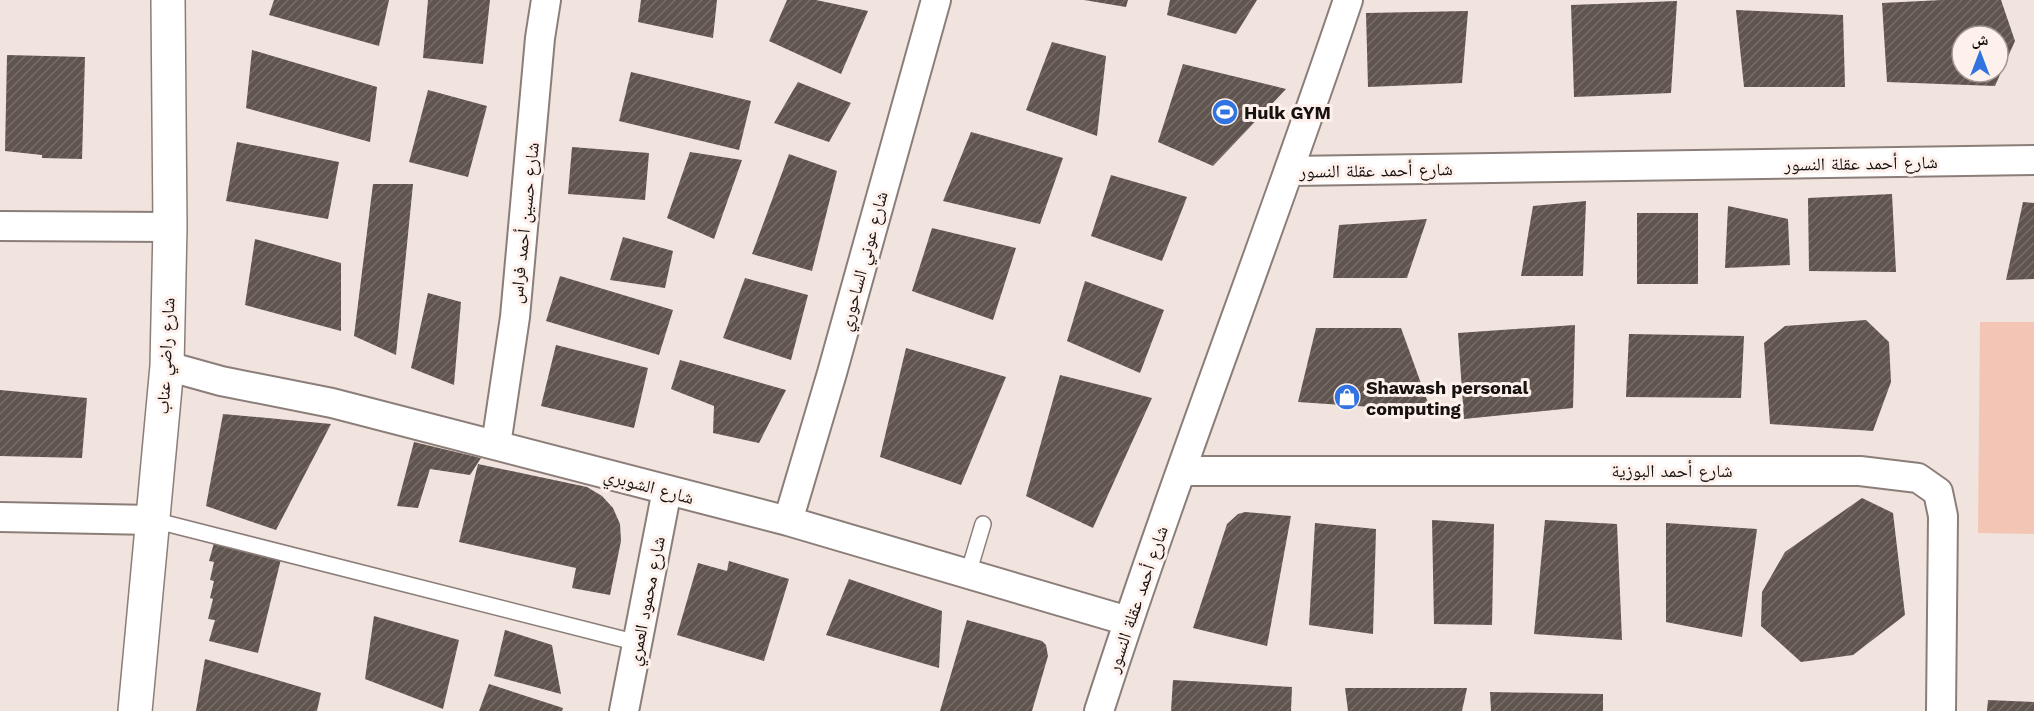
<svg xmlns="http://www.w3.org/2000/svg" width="2034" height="711" font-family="'Work Sans','Noto Naskh Arabic',sans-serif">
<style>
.park{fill:#f3c5b4}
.building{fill:url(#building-hatch);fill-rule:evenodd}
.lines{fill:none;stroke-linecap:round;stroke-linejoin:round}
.lane-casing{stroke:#8b7e79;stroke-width:18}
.street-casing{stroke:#8b7e79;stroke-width:32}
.secondary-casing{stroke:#8b7e79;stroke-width:36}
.lane{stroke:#fff;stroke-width:15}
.street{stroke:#fff;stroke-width:28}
.secondary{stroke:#fff;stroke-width:33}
.labels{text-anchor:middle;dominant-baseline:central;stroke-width:6;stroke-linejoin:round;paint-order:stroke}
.poi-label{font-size:18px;font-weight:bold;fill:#161210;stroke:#fef0eb;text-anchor:start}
.street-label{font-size:18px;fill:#161210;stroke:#fef0eb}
</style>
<defs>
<pattern id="building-hatch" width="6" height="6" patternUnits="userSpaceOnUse" patternTransform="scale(1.5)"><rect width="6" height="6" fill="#60544f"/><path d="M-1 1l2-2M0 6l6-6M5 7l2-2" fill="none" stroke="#766d69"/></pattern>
</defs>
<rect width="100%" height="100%" fill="#f1e3dd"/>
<path class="park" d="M 1980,322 L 2034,322 L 2034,534 L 1978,533 Z"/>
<path class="building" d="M 274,0 L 389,0 L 379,46 L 269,15 Z
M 428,0 L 490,0 L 483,64 L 423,58 Z
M 641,0 L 717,0 L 713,38 L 638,22 Z
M 787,0 L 816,0 L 868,11 L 841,74 L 769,41 Z
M 1084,0 L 1128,0 L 1126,7 Z
M 1170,0 L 1257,0 L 1236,34 L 1167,15 Z
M 1942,0 L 2001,0 L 2015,41 L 1995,86 L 1887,82 L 1882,3 ZM 1962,36 L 1998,36 L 1998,72 L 1962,72 Z
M 1677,1 L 1671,93 L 1574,97 L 1571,5 Z
M 1736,10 L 1843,15 L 1845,87 L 1744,87 Z
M 1468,11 L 1462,83 L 1368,87 L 1366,13 Z
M 1052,42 L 1106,56 L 1097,136 L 1026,110 Z
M 252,50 L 377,87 L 370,142 L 246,108 Z
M 7,55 L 85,57 L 82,159 L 42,158 L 42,155 L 5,151 Z
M 1183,64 L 1286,89 L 1213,166 L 1158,142 Z
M 631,72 L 751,101 L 739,150 L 619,121 Z
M 798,82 L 851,103 L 829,142 L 774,123 Z
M 428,90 L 487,106 L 468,177 L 409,162 Z
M 971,132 L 1063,158 L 1040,224 L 943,201 Z
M 237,142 L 339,162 L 328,219 L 226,201 Z
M 572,147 L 649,153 L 645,200 L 568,194 Z
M 690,152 L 742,160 L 714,239 L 667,218 Z
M 789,154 L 837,171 L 812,271 L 752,254 Z
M 1111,175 L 1187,197 L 1162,261 L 1091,236 Z
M 373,184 L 413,184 L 396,355 L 354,336 Z
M 1892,194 L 1896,272 L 1809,271 L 1808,198 Z
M 1586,201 L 1583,276 L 1521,276 L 1533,206 Z
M 2023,202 L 2034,203 L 2034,279 L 2006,280 Z
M 1728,206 L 1788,219 L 1790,265 L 1725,268 Z
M 1637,213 L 1698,213 L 1698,284 L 1637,284 Z
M 1427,219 L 1407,278 L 1333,278 L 1339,225 Z
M 932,228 L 1016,248 L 993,320 L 912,291 Z
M 623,237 L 673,251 L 665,288 L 610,280 Z
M 255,239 L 341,263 L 341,331 L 245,305 Z
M 560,276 L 673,310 L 659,355 L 546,321 Z
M 745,278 L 808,295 L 791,360 L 723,338 Z
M 1085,281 L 1164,310 L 1140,373 L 1067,341 Z
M 428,293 L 461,302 L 454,385 L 411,368 Z
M 1866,320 L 1889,342 L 1891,382 L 1873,431 L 1770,424 L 1764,343 L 1785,326 Z
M 1575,325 L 1573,408 L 1464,419 L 1458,333 Z
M 1316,328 L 1401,328 L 1431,411 L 1298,402 Z
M 1629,334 L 1744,336 L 1741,398 L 1626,397 Z
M 556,345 L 648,368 L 634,428 L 541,406 Z
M 906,348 L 1006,377 L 961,485 L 880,457 Z
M 680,360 L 786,390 L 759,443 L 713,433 L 714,406 L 671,389 Z
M 1060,375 L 1152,398 L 1093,528 L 1026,496 Z
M 0,390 L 87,398 L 82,458 L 0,456 Z
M 223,414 L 331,424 L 276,530 L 206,506 Z
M 414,442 L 481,458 L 470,475 L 430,469 L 418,508 L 397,506 Z
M 478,464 L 587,487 L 602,496 L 613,508 L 620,524 L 621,541 L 610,595 L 572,588 L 576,568 L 459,542 Z
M 1862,498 L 1893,513 L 1905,615 L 1853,655 L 1801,662 L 1761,626 L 1762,592 L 1785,552 Z
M 1245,512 L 1291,516 L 1267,646 L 1193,628 L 1227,524 L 1238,514 Z
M 1432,520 L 1494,524 L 1492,625 L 1434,624 Z
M 1545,520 L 1617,524 L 1622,640 L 1534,634 Z
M 1315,523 L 1376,529 L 1373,634 L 1309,625 Z
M 1666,523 L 1757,529 L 1742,637 L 1666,622 Z
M 214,543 L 281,559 L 258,653 L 209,641 L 215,620 L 208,619 L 213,599 L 210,598 L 214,581 L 210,580 L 214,562 L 209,561 Z
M 729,561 L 789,579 L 764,661 L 677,635 L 698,563 L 727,571 Z
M 849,579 L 942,611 L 939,668 L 826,635 Z
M 374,616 L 459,640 L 443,709 L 365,679 Z
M 967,620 L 1042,641 L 1046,645 L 1048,656 L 1032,711 L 940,711 Z
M 505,630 L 552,645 L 561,694 L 494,676 Z
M 205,659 L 321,693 L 317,711 L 196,711 Z
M 1173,680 L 1292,687 L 1291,711 L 1171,711 Z
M 489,684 L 563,708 L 562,711 L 479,711 Z
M 1345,688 L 1467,688 L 1462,711 L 1348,711 Z
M 1490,692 L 1603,694 L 1603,711 L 1491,711 Z
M 1988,700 L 2034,702 L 2034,711 L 1987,711 Z"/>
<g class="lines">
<defs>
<path id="lane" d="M 153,520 L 638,643
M 968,574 L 983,524"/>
<path id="street" d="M 1290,171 L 2034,160
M 0,226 L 170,227
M 167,366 L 221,381 L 332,403 L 788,521 L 1128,621
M 496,445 L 515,317 L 540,38 L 546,0
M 1181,471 L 1860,471 L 1918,478 L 1938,492 L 1943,516 L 1941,711
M 0,517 L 153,520
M 788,521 L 832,373 L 936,0
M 624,711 L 667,490
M 1099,711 C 1176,472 1268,238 1348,0"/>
<path id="secondary" d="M 135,711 L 167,366 L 170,227 L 168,0"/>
</defs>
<use href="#lane" class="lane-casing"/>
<use href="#street" class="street-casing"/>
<use href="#secondary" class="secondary-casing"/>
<use href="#lane" class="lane"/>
<use href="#street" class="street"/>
<use href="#secondary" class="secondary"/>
</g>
<defs>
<symbol id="stadium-disc" viewBox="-11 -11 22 22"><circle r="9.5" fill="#3173e0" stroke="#fef0eb"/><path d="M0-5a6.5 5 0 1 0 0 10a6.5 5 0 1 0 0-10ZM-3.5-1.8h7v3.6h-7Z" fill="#fff"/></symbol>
<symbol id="shop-disc" viewBox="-11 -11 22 22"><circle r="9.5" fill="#3173e0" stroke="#fef0eb"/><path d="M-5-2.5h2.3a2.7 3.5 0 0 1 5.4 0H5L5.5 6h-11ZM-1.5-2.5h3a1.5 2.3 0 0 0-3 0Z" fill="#fff"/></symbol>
</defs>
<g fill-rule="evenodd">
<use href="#stadium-disc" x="1210" y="97" width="30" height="30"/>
<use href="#shop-disc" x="1332" y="382" width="30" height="30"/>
</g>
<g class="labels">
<g class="poi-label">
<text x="1244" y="112">Hulk GYM</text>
<text x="1366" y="387">Shawash personal<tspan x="1366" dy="21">computing</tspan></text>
</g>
<g class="street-label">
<text transform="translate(1861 163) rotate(-1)">شارع أحمد عقلة النسور</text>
<text transform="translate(1376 170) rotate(-1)">شارع أحمد عقلة النسور</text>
<text transform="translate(524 223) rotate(-84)">شارع حسين أحمد فراس</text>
<text transform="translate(863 261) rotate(-75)">شارع عوني الساحوري</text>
<text transform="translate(165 356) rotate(-87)">شارع راضي عناب</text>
<text x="1672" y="470">شارع أحمد البوزية</text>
<text transform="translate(649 486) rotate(15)">شارع الشوبري</text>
<text transform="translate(1137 599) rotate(-71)">شارع أحمد عقلة النسور</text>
<text transform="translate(646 601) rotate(-79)">شارع محمود العمري</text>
</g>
</g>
<g transform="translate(1980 54)"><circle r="28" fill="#fef0eb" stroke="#a19793" stroke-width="1.5"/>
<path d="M0-4.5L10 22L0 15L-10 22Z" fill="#3173e0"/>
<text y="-9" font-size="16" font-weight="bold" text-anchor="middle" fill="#161210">ش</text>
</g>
</svg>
